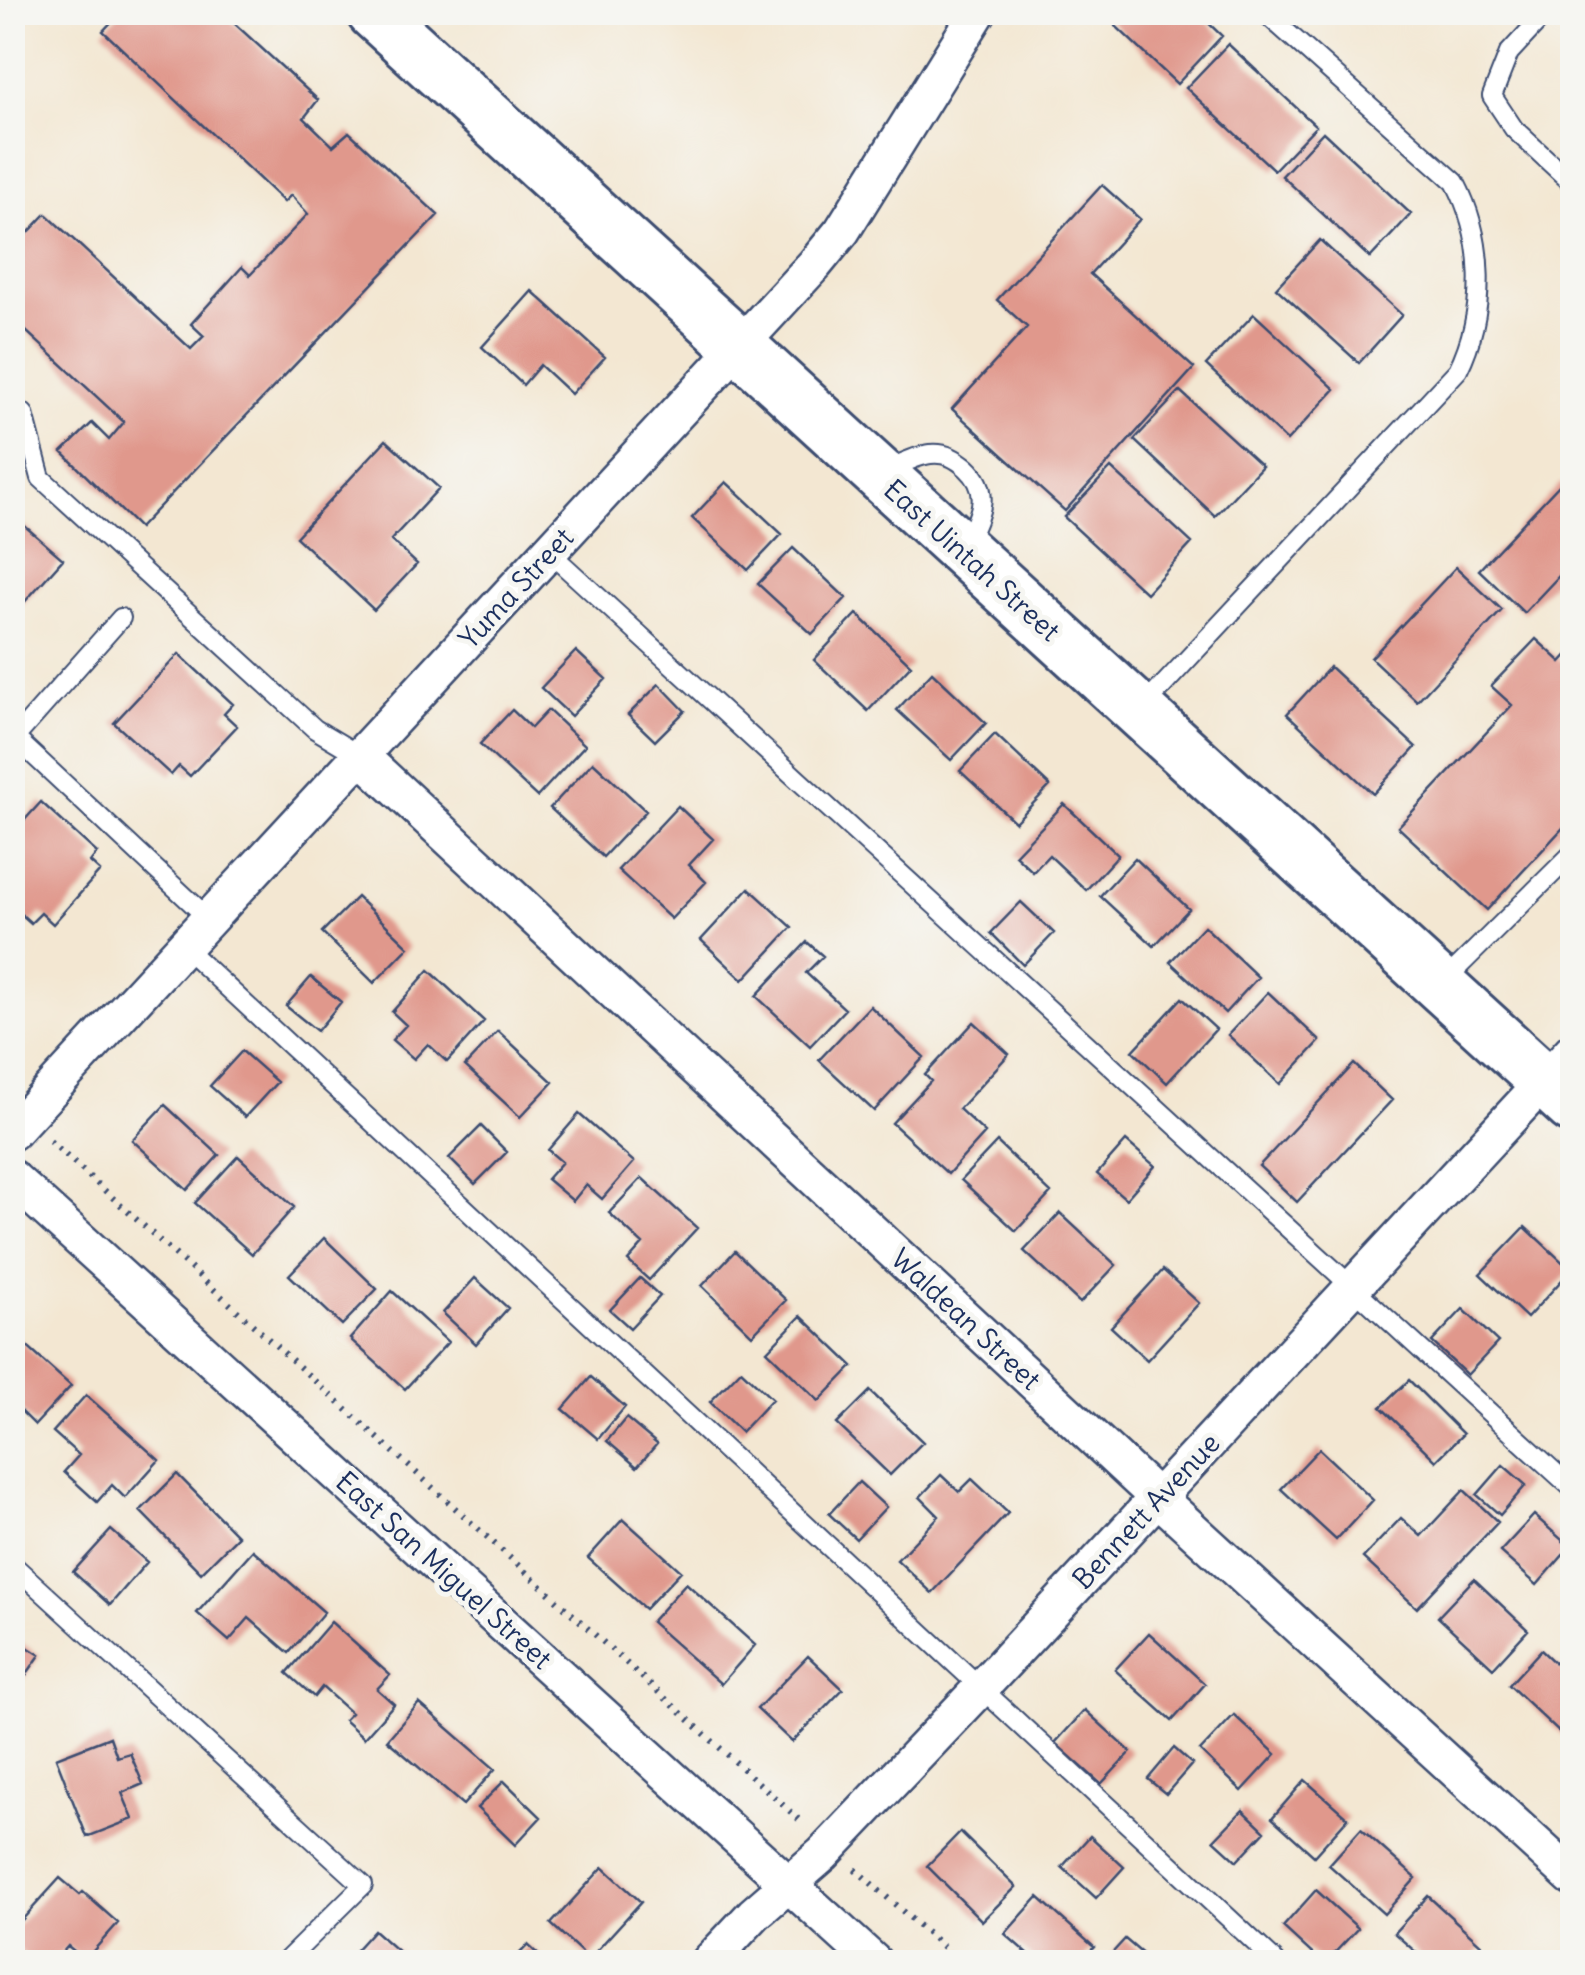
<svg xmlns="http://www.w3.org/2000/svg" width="1585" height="1975" font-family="Delius,sans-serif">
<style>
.building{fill:#e0988c}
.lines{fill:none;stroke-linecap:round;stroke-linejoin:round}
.lane-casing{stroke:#3b4b6f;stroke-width:22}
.street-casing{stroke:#3b4b6f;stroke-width:40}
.secondary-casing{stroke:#3b4b6f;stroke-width:58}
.path{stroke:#3b4b6f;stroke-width:6;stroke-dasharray:2.5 8;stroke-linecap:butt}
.lane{stroke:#fff;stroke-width:18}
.street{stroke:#fff;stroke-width:35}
.secondary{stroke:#fff;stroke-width:52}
.labels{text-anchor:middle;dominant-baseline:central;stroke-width:10;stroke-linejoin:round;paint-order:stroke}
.street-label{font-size:28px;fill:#1b2f5e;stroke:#f6f6f2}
</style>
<rect width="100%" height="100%" fill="#f6f6f2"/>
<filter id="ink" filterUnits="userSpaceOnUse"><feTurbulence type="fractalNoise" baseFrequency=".01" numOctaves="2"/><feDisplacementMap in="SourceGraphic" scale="20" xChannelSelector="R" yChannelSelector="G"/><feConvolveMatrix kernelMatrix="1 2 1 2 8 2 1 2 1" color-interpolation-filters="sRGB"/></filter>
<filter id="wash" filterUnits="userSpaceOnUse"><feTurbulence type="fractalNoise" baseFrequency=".0048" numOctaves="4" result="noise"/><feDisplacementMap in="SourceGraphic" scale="40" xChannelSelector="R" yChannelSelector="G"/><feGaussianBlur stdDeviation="2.25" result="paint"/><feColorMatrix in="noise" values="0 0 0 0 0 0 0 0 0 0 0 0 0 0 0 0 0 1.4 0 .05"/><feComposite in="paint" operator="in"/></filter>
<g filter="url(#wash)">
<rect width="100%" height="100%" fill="#f3e7d2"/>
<g id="blocks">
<path class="building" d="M 121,12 L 222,12 L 318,100 L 304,118 L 333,146 L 349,132 L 438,215 L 139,528 L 62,452 L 92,423 L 109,440 L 124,422 L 12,318 L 12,250 L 46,214 L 191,349 L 204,336 L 191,324 L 242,267 L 250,275 L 308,214 L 291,195 L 284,202 L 103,31 Z
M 1101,12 L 1197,12 L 1222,36 L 1177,84 Z
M 1228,44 L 1316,126 L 1274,170 L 1186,88 Z
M 1323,132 L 1411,214 L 1370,258 L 1282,176 Z
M 1102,185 L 1140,219 L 1090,274 L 1194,368 L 1065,511 L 952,409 L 1027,327 L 997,300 Z
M 1320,240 L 1402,315 L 1359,363 L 1276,288 Z
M 532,291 L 605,357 L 571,394 L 540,365 L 523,385 L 482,347 Z
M 1254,314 L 1335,389 L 1287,441 L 1206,365 Z
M 1180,391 L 1262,466 L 1215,516 L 1134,440 Z
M 386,440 L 439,488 L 391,540 L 417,564 L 374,610 L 296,537 Z
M 1111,468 L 1192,543 L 1146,593 L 1064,517 Z
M 726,482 L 782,534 L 748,570 L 692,518 Z
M 1561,483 L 1572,493 L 1572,562 L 1524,613 L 1479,570 Z
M 12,515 L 63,559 L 12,616 Z
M 793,548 L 846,598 L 812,634 L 758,584 Z
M 1456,567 L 1502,610 L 1417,701 L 1371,658 Z
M 857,614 L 911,665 L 868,711 L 814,660 Z
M 1536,639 L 1561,662 L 1572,650 L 1572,818 L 1487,910 L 1398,827 L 1512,705 L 1491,686 Z
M 576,651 L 606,679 L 571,716 L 541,688 Z
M 179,654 L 233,704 L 224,714 L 237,726 L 190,776 L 179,766 L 171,775 L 114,723 Z
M 1330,667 L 1416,747 L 1373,794 L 1287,714 Z
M 932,672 L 986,723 L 951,760 L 897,710 Z
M 659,684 L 685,711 L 655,741 L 628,715 Z
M 512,710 L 531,728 L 548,710 L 585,745 L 537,797 L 480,744 Z
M 995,734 L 1050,786 L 1015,822 L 960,771 Z
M 593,762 L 646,811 L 603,857 L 550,808 Z
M 41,802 L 97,853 L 90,862 L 100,871 L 53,924 L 41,913 L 31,923 L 12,906 L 12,834 Z
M 1064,804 L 1118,855 L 1086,890 L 1049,855 L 1033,872 L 1015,855 Z
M 678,806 L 713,839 L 689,865 L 706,882 L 671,919 L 618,870 Z
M 1135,858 L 1189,909 L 1154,946 L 1100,896 Z
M 749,888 L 792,927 L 743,980 L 701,940 Z
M 357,897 L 409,947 L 374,983 L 322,932 Z
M 1021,902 L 1054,933 L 1023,965 L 991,933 Z
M 1204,926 L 1258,977 L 1225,1013 L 1170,962 Z
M 807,942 L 823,956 L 806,973 L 845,1009 L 810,1046 L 756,996 Z
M 429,970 L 484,1021 L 447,1062 L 428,1044 L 414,1059 L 392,1040 L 406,1025 L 392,1012 Z
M 311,977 L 341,1002 L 317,1031 L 286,1006 Z
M 1268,992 L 1320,1041 L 1280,1084 L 1228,1035 Z
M 1182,998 L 1216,1029 L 1167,1083 L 1133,1051 Z
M 870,1006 L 924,1057 L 874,1111 L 819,1060 Z
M 974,1022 L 1009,1054 L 959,1109 L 985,1133 L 948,1174 L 892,1123 L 931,1081 L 925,1075 Z
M 498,1031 L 553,1082 L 520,1117 L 465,1066 Z
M 242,1051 L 277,1082 L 245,1117 L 210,1086 Z
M 1354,1064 L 1392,1100 L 1297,1202 L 1259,1166 Z
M 165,1105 L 219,1155 L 187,1190 L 132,1140 Z
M 579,1114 L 634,1162 L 602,1199 L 586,1185 L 573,1201 L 547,1179 L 562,1162 L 548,1150 Z
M 481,1126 L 507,1152 L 475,1184 L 449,1158 Z
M 1126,1141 L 1155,1166 L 1126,1199 L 1097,1174 Z
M 997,1142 L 1051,1193 L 1016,1231 L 961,1180 Z
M 238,1156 L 294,1207 L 252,1254 L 195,1203 Z
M 642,1178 L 697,1228 L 649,1280 L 628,1261 L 643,1244 L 609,1213 Z
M 1060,1213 L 1116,1265 L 1080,1303 L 1024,1251 Z
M 1525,1227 L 1571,1270 L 1527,1318 L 1480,1274 Z
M 324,1238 L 377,1289 L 342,1325 L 289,1275 Z
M 735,1251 L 786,1300 L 752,1335 L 702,1286 Z
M 1163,1270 L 1199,1303 L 1147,1360 L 1111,1327 Z
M 475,1278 L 508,1308 L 476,1344 L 443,1313 Z
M 640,1278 L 660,1296 L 630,1328 L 610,1310 Z
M 392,1291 L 448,1342 L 405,1389 L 350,1339 Z
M 1463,1309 L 1498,1342 L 1467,1375 L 1432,1342 Z
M 801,1316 L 853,1366 L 819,1401 L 767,1351 Z
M 12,1333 L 71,1386 L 35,1425 L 21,1411 L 12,1421 Z
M 741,1370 L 772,1399 L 741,1432 L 710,1402 Z
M 591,1377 L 625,1407 L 598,1439 L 563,1409 Z
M 1409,1380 L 1463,1434 L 1436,1461 L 1381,1407 Z
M 870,1391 L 923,1442 L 890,1475 L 837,1424 Z
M 86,1395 L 159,1460 L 125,1498 L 112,1485 L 97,1502 L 64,1472 L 79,1455 L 53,1432 Z
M 626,1418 L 657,1444 L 637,1467 L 607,1441 Z
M 1319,1449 L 1373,1500 L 1336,1540 L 1281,1489 Z
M 1503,1465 L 1526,1485 L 1500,1515 L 1477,1495 Z
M 177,1474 L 238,1536 L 201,1573 L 140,1511 Z
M 941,1475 L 959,1492 L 972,1479 L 1008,1513 L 932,1593 L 897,1560 L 939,1516 L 920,1497 Z
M 859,1482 L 886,1507 L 856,1539 L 829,1514 Z
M 1464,1490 L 1498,1522 L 1417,1608 L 1363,1558 L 1401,1518 L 1421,1536 Z
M 1534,1515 L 1570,1547 L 1537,1585 L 1500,1552 Z
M 623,1519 L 681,1571 L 645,1609 L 588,1558 Z
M 111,1530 L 147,1562 L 110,1605 L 73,1572 Z
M 253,1550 L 324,1612 L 289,1653 L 249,1618 L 229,1641 L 197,1613 Z
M 1474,1579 L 1528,1630 L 1493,1668 L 1438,1617 Z
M 686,1583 L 755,1645 L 721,1684 L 651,1622 Z
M 331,1622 L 390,1675 L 377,1689 L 394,1704 L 364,1738 L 344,1720 L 351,1713 L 322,1687 L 314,1697 L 287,1673 Z
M 1149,1633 L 1205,1684 L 1172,1721 L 1115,1670 Z
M 12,1637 L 40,1655 L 12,1695 Z
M 1541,1650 L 1572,1679 L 1572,1726 L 1563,1736 L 1509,1685 Z
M 808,1656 L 843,1689 L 792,1742 L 757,1709 Z
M 419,1703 L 495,1769 L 463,1805 L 387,1740 Z
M 1085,1710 L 1131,1752 L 1101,1784 L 1055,1743 Z
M 1234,1715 L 1276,1754 L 1242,1791 L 1200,1751 Z
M 110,1737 L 117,1757 L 130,1753 L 143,1784 L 122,1793 L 133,1819 L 87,1837 L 56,1758 Z
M 1174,1748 L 1192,1764 L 1166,1794 L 1148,1779 Z
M 1305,1780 L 1348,1818 L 1314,1856 L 1272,1818 Z
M 504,1781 L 541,1817 L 515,1845 L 477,1808 Z
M 1243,1810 L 1265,1831 L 1237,1861 L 1214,1840 Z
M 1361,1829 L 1416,1878 L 1384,1914 L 1329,1865 Z
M 960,1832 L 1016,1887 L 982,1921 L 927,1866 Z
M 1090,1836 L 1124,1867 L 1096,1898 L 1062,1867 Z
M 603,1867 L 641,1902 L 589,1959 L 551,1924 Z
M 60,1878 L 80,1895 L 83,1892 L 118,1923 L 85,1960 L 68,1946 L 54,1962 L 33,1962 L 12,1944 L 12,1931 Z
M 1316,1890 L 1358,1928 L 1326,1962 L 1321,1962 L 1283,1927 Z
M 1428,1896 L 1483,1946 L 1469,1962 L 1427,1962 L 1394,1933 Z
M 1038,1897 L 1094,1947 L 1080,1962 L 1037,1962 L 1005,1934 Z
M 374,1930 L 410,1962 L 345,1962 Z
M 1125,1939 L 1152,1962 L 1104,1962 Z
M 528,1945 L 546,1962 L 511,1962 Z"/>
</g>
</g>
<g filter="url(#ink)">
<use href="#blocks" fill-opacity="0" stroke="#3b4b6f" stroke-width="2.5"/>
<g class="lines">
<defs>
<path id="lane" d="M 1547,12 L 1509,53 L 1492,96 L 1514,129 L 1572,183
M 12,404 L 24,414 L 41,478 L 315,729 L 362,757
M 885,471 C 899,465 915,456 930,454 C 945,452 956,458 967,468 C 994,493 978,518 965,547
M 549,552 L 1572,1488
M 1142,708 L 1458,370 C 1487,311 1485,239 1455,182 L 1264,12
M 12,735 L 210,920
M 12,741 L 121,618
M 185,948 L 1276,1962
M 1441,984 L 1572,854
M 12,1564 L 363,1885 L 285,1962"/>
<path id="street" d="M 362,757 L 1158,1498 L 1572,1877
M 12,1132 L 815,264 L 842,231 L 978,12
M 12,1178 L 874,1962
M 709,1962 L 754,1914 L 823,1854 L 979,1690 L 1572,1051"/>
<path id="secondary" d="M 373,12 L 1572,1106"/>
</defs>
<use href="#lane" class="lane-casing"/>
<use href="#street" class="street-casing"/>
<use href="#secondary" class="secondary-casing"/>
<path class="path" d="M 50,1141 L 804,1824
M 855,1869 L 960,1962"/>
<use href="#lane" class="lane"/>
<use href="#street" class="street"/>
<use href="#secondary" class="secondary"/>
</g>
</g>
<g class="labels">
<g class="street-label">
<text transform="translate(972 560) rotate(42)">East Uintah Street</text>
<text transform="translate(516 588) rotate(-47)">Yuma Street</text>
<text transform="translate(966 1319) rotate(43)">Waldean Street</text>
<text transform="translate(1146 1511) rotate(-47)">Bennett Avenue</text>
<text transform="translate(444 1570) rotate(42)">East San Miguel Street</text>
</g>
</g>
<rect width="1585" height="1975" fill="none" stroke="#f6f6f2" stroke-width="50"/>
</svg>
